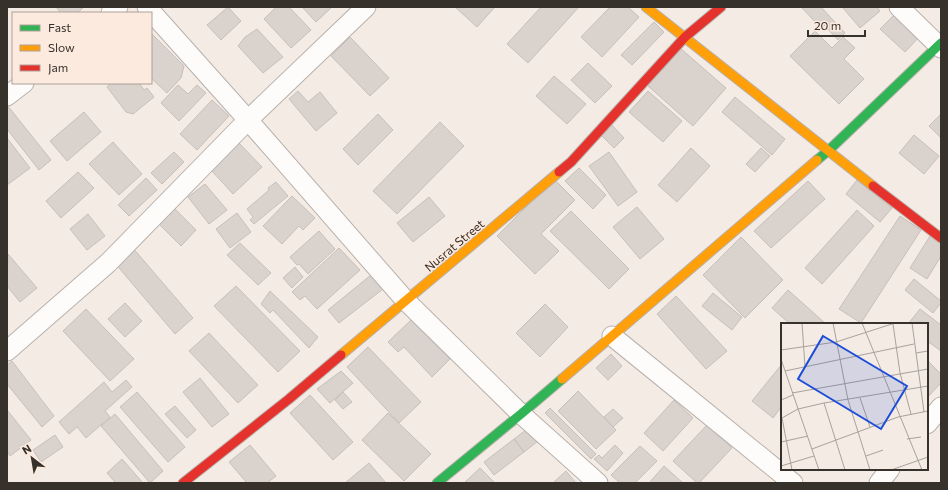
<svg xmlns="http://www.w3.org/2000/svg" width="948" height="490" font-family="Commissioner,sans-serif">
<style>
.building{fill:#dad2cd;stroke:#c6bfba}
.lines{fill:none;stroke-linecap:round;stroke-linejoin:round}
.street-casing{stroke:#b8b1ac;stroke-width:21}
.fast-casing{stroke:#b8b1ac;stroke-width:11}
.slow-casing{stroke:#b8b1ac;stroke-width:11}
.jam-casing{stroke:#b8b1ac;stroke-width:11}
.street{stroke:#fefcfb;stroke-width:19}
.fast{stroke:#30b455;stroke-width:9}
.slow{stroke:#ff9f0a;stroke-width:9}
.jam{stroke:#e5322d;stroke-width:9}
.labels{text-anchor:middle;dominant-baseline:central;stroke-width:3;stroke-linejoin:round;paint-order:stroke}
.street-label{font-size:12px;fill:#37312c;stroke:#fceade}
.inset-road{fill:none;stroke:#a9a19b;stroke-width:1}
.view{fill:#1d4ed8;fill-opacity:0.15;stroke:#1d4ed8;stroke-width:2}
.inset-edge{fill:none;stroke:#37312c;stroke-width:2}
</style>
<rect width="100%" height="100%" fill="#f5ebe5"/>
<path class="building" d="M 56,7 L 84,7 L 77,13 L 61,13 Z
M 228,7 L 241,21 L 221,40 L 207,25 Z
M 276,7 L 289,7 L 311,30 L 291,48 L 264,19 Z
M 302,7 L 332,7 L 316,22 Z
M 455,7 L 495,7 L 477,27 Z
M 541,7 L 579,7 L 528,63 L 507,44 Z
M 610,7 L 628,7 L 639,17 L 602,57 L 581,37 Z
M 801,7 L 821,7 L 845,33 L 838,40 L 824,25 L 821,28 Z
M 844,7 L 877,7 L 880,11 L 860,28 L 843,8 Z
M 897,12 L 921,35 L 905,52 L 880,29 Z
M 654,22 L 664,32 L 632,65 L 621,55 Z
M 257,29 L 283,57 L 263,73 L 238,46 L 245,37 Z
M 815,31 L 832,48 L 843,37 L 855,48 L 844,59 L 864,79 L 839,104 L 790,56 Z
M 151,33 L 184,66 L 181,78 L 167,93 L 151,78 Z
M 350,37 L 389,78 L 370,96 L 331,56 Z
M 680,48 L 726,88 L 693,126 L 647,85 Z
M 588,63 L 612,86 L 595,103 L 571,80 Z
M 554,76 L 586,104 L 567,124 L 536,96 Z
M 111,83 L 139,83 L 144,90 L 147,88 L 154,97 L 133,114 L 126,112 L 107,87 Z
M 178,85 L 188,94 L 197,85 L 206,93 L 179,121 L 161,103 Z
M 298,91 L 308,102 L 320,92 L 337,113 L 316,131 L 289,99 Z
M 648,91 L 682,121 L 663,142 L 629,112 Z
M 735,97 L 785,139 L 772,155 L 722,112 Z
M 212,100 L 229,116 L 197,150 L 180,134 Z
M 7,105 L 51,160 L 39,170 L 7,129 Z
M 84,112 L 101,132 L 67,161 L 50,141 Z
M 378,114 L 393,130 L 358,165 L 343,149 Z
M 941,114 L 941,138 L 929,126 Z
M 440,122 L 464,146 L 397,214 L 373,191 Z
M 610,123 L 624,138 L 614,148 L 600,134 Z
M 914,135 L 939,156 L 924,174 L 899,153 Z
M 7,138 L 30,168 L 7,185 Z
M 113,142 L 142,174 L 119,195 L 89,164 Z
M 239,143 L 262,167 L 233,194 L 211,170 Z
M 691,148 L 710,166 L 677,202 L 658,185 Z
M 761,148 L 770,156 L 755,172 L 746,164 Z
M 174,152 L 184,162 L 162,184 L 151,173 Z
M 609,152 L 637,192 L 618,206 L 589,166 Z
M 579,168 L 606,195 L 593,209 L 565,181 Z
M 78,172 L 94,188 L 61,218 L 46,201 Z
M 146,178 L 157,190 L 129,216 L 118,205 Z
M 554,179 L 575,200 L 541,234 L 559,251 L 535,274 L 497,236 Z
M 857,180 L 892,208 L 880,222 L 846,194 Z
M 808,181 L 825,199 L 771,248 L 754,231 Z
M 276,182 L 288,196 L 254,224 L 250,220 L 253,217 L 247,209 L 269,190 L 268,188 Z
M 205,184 L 227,210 L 209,224 L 188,197 Z
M 292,196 L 315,218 L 303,230 L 299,226 L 282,244 L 263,226 Z
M 429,197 L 445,216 L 413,242 L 397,223 Z
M 171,205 L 196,230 L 181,246 L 156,221 Z
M 637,207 L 664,239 L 640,259 L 613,227 Z
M 857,210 L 874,226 L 822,284 L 805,268 Z
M 571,211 L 629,269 L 609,289 L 550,231 Z
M 237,213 L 251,232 L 230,248 L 216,229 Z
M 88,214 L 105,236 L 87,250 L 70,229 Z
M 900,216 L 921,230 L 861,323 L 839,309 Z
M 319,231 L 335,249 L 308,274 L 299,264 L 297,265 L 290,257 Z
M 930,236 L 941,243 L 941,256 L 927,279 L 910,268 Z
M 741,237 L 783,280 L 745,318 L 703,275 Z
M 240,243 L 271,273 L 258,285 L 227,255 Z
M 132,247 L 193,318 L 175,334 L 114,262 Z
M 339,248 L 360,270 L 317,309 L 305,296 L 300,300 L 292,292 Z
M 8,254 L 37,288 L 20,302 L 7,286 Z
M 295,267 L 303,277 L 292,288 L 283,278 Z
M 371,275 L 383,289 L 339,323 L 328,310 Z
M 914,279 L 941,301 L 941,303 L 933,313 L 905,290 Z
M 236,286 L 300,351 L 278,372 L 214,306 Z
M 788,290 L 826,324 L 790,324 L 772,308 Z
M 270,291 L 318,337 L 309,348 L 273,310 L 270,313 L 261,304 Z
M 713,293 L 742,317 L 732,330 L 702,306 Z
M 676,296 L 727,351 L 706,369 L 657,314 Z
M 125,303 L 142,321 L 125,337 L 108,319 Z
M 545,304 L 568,327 L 540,357 L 516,333 Z
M 86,309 L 134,359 L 110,381 L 63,331 Z
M 920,309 L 941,325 L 941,351 L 927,341 L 927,324 L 908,324 Z
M 412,319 L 450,359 L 432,377 L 404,347 L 398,352 L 388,342 Z
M 209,333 L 258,385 L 238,403 L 189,351 Z
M 368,347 L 421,402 L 399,423 L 347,367 Z
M 611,354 L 622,366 L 608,380 L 596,368 Z
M 927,360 L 941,374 L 941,383 L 927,398 Z
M 12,361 L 54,416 L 42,427 L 7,384 L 7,365 Z
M 782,364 L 782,406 L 773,418 L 752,401 Z
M 341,371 L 353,383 L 330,403 L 317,389 Z
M 200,378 L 229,414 L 212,427 L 183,392 Z
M 126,380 L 132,387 L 105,411 L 110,417 L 86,438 L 77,427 L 69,434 L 59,422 L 104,382 L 112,392 Z
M 578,391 L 616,430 L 596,449 L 558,411 Z
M 137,392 L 185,447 L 168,462 L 120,407 Z
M 343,392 L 352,402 L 343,409 L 335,400 Z
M 310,395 L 353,442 L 333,460 L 290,413 Z
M 674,400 L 693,418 L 663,451 L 644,433 Z
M 175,406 L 196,430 L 187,438 L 165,414 Z
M 550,408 L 596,454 L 591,459 L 545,413 Z
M 613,409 L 623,418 L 613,427 L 604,417 Z
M 7,410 L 31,440 L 10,456 L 7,451 Z
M 388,413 L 431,454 L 404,481 L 362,440 Z
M 115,414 L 163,471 L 150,483 L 101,426 Z
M 707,425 L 732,448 L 699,483 L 697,483 L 673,461 Z
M 526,430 L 538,441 L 524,452 L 514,439 Z
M 55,435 L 63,447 L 41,462 L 33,450 Z
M 514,439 L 524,452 L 494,475 L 484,462 Z
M 250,445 L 276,476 L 267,483 L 247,483 L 229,462 Z
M 615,445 L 623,453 L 607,471 L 594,459 L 599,455 L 602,458 Z
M 640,446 L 657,461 L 635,483 L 620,483 L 611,475 Z
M 122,459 L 143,483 L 116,483 L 107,473 Z
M 369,463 L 386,483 L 345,483 Z
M 664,466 L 683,483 L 649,483 Z
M 480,468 L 495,483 L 466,483 L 465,482 Z
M 566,471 L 576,483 L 553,483 Z"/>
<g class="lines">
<defs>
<path id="street" d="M 147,7 L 248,120 L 406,301 L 521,414 L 598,483
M 899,7 L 941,48
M 111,13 L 118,7
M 7,96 L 24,83
M 612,336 L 793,483
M 7,351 L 108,263 L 248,120 L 366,7
M 927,424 L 941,407
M 879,483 L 890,469"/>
<path id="fast" d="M 817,160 L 828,151 L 941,43
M 437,483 L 521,414 L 562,379"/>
<path id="slow" d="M 646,7 L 873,186
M 341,355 L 559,172
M 562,379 L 817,160"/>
<path id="jam" d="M 559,172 L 571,162 L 685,37 L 721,7
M 873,186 L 941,238
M 183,483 L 289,399 L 341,355"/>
</defs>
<use href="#street" class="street-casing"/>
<use href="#fast" class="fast-casing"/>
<use href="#slow" class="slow-casing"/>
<use href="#jam" class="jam-casing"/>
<use href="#street" class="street"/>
<use href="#fast" class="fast"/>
<use href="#slow" class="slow"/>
<use href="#jam" class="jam"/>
</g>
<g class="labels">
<g class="street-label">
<text transform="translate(454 245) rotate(-40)">Nusrat Street</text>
</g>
</g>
<g transform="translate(781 323)">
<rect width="147" height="147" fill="#f5ebe5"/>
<path class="inset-road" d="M 21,0 L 24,44M 52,0 L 67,77 L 89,147M 81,0 L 141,147M 131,0 L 143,89M 112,1 L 119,50 L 130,91M 0,27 L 55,19 L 114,0M 135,30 L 147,28M 0,36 L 38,147M 4,48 L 133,21M 11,70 L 147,46M 79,75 L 89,104M 0,77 L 12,72M 43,80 L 64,147M 1,95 L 17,86 L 43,80 L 147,63M 1,95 L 11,147M 126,116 L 140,114M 0,119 L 27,113M 31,126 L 117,94 L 147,88M 85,133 L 102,127M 0,143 L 33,133M 110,147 L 147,134"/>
<path class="view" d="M 42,13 L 126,63 L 100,106 L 17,56 Z"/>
<rect width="147" height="147" class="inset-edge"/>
</g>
<rect width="948" height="490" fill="none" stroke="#37312c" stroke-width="16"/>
<rect x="12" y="12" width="140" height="72" fill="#fceade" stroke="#ada097"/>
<rect x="20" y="25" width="20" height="6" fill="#30b455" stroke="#ada097"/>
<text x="48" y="32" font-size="12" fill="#37312c">Fast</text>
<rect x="20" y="45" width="20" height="6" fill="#ff9f0a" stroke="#ada097"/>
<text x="48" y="52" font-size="12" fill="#37312c">Slow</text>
<rect x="20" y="65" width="20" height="6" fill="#e5322d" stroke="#ada097"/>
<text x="48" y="72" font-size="12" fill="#37312c">Jam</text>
<g transform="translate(32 458) rotate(329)" stroke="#fceade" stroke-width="3" paint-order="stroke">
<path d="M0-3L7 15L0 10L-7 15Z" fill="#37312c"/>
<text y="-6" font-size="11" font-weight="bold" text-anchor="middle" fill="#37312c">N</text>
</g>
<path d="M808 30v6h57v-6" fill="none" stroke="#37312c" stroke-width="2"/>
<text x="814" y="30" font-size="12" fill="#37312c" stroke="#fceade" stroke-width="3" paint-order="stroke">20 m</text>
</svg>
